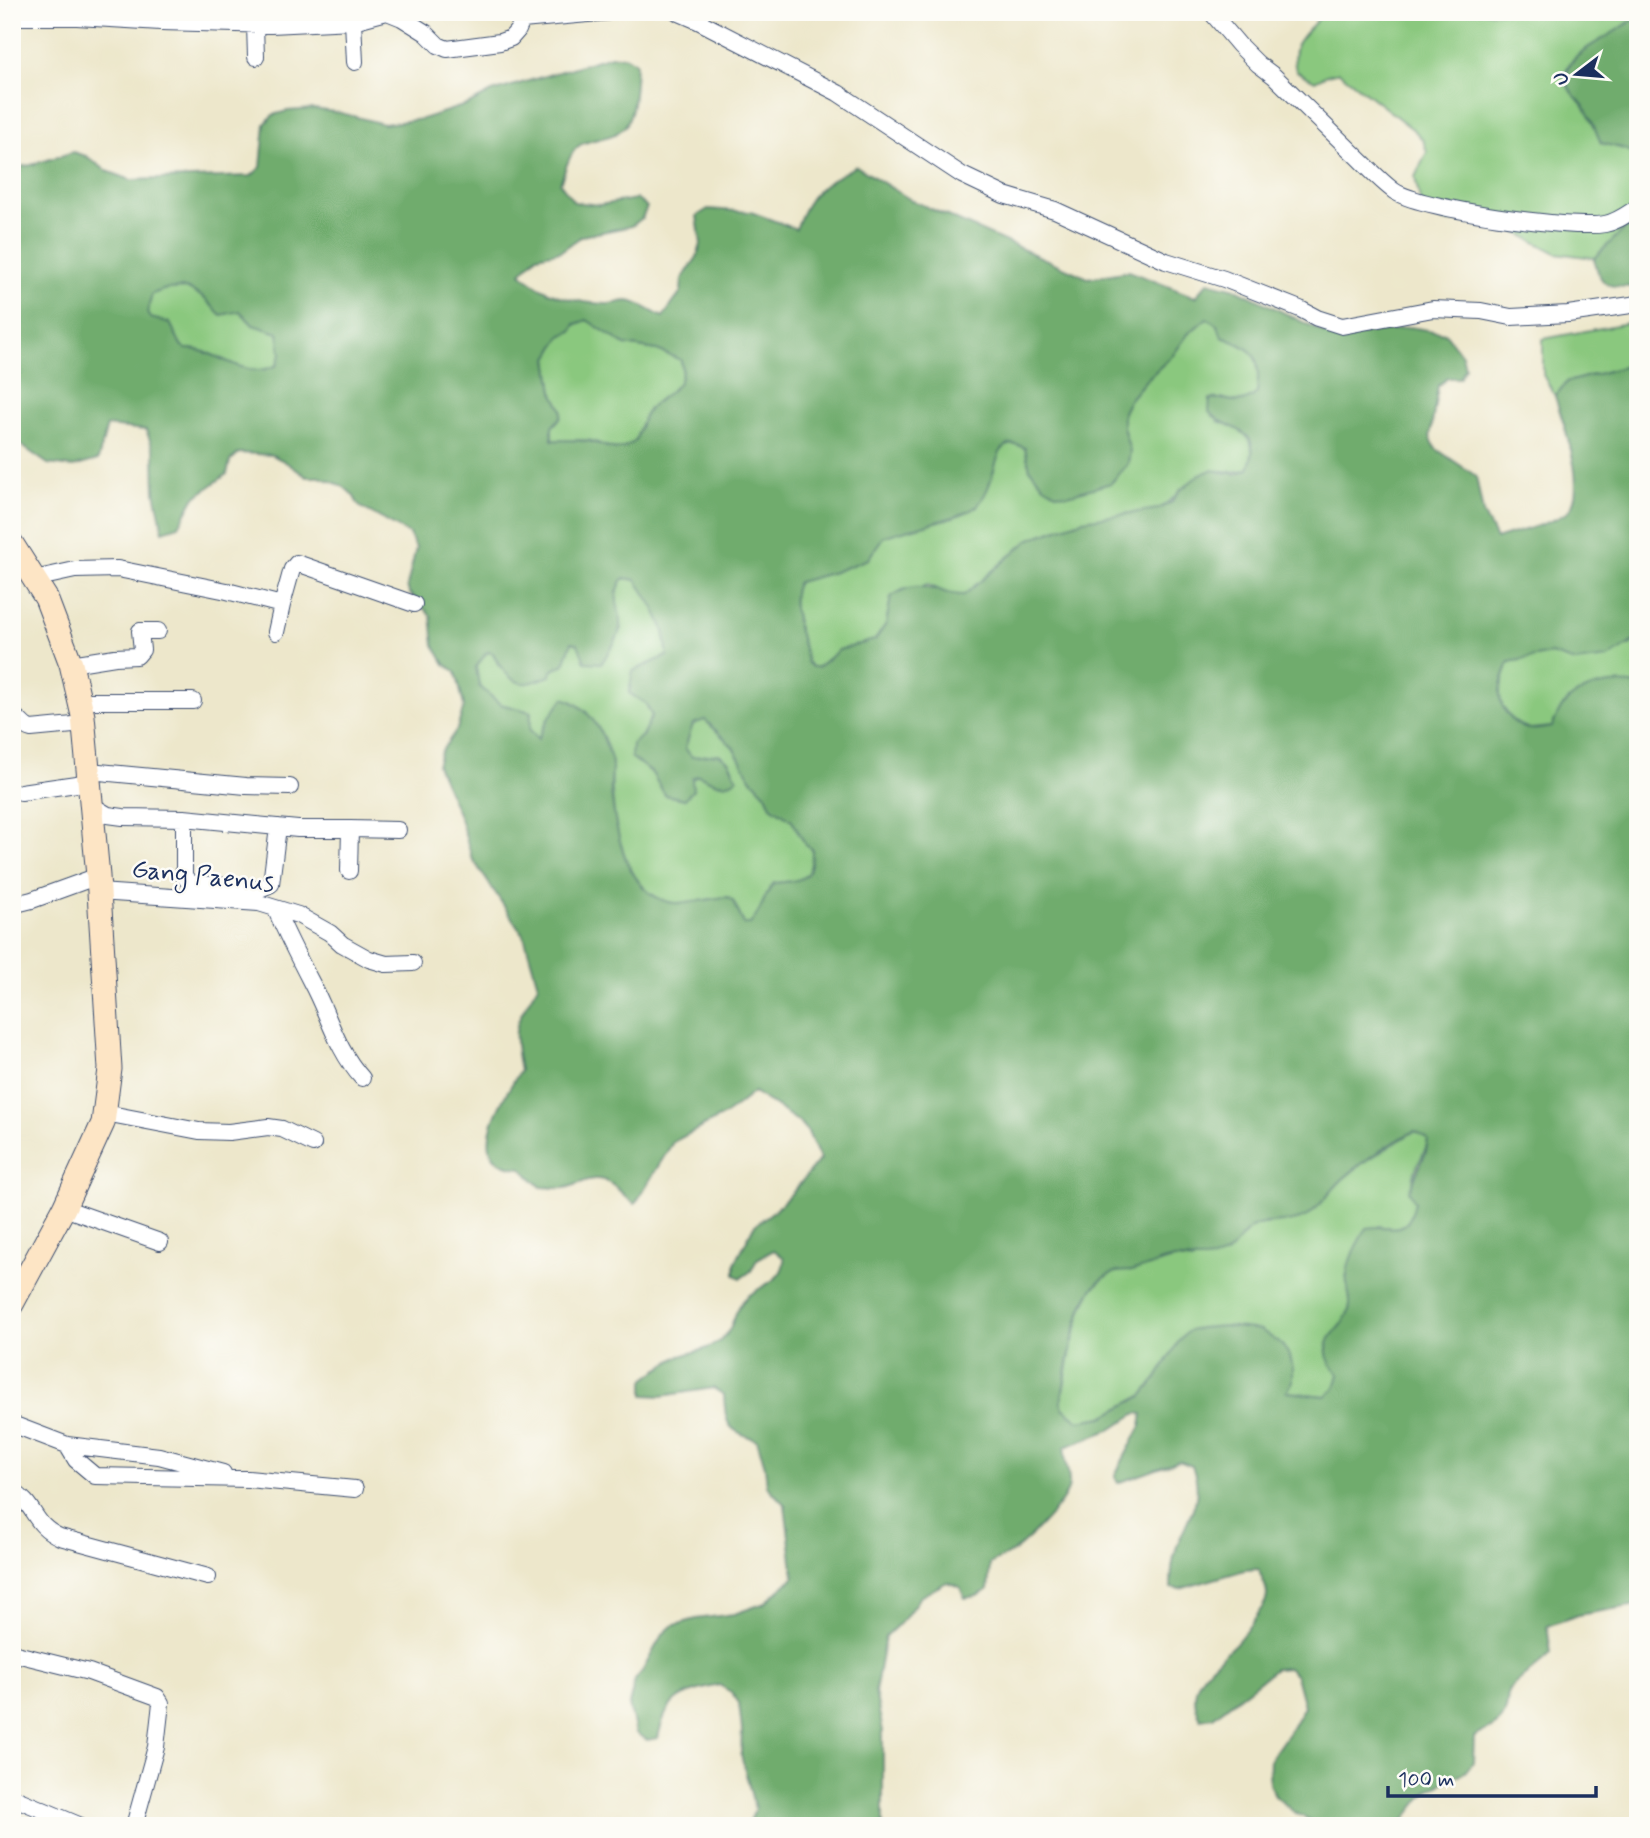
<svg xmlns="http://www.w3.org/2000/svg" width="1650" height="1838" font-family="Mynerve,sans-serif">
<style>
.green{fill:#8ac87e;stroke:#527c6e;stroke-width:2}
.forest{fill:#6fac6d;stroke:#456e66;stroke-width:2;fill-rule:evenodd}
.lines{fill:none;stroke-linecap:round;stroke-linejoin:round}
.street-casing{stroke:#3a4b6e;stroke-width:18}
.secondary-casing{stroke:#3a4b6e;stroke-width:25}
.street{stroke:#fff;stroke-width:16}
.secondary{stroke:#fde5c5;stroke-width:23}
.labels{text-anchor:middle;dominant-baseline:central;stroke-width:5;stroke-linejoin:round;paint-order:stroke}
.street-label{font-size:26px;fill:#1b2f5e;stroke:#fdfcf7}
</style>
<rect width="100%" height="100%" fill="#fdfcf7"/>
<filter id="ink" filterUnits="userSpaceOnUse"><feTurbulence type="fractalNoise" baseFrequency=".0143" numOctaves="2"/><feDisplacementMap in="SourceGraphic" scale="14" xChannelSelector="R" yChannelSelector="G"/><feConvolveMatrix kernelMatrix="1 2 1 2 8 2 1 2 1" color-interpolation-filters="sRGB"/></filter>
<filter id="wash" filterUnits="userSpaceOnUse"><feTurbulence type="fractalNoise" baseFrequency=".00686" numOctaves="4" result="noise"/><feDisplacementMap in="SourceGraphic" scale="28" xChannelSelector="R" yChannelSelector="G"/><feGaussianBlur stdDeviation="1.57" result="paint"/><feColorMatrix in="noise" values="0 0 0 0 0 0 0 0 0 0 0 0 0 0 0 0 0 1.4 0 .05"/><feComposite in="paint" operator="in"/></filter>
<g filter="url(#wash)">
<rect width="100%" height="100%" fill="#ede7cb"/>
<path class="green" d="M 1324,12 L 1638,12 C 1626,35 1566,47 1565,76 C 1565,89 1579,98 1585,108 C 1592,119 1596,132 1601,143 L 1631,151 L 1635,156 L 1638,168 L 1638,207 L 1631,223 L 1594,258 L 1556,253 L 1505,226 L 1472,222 L 1445,222 L 1422,210 L 1415,177 L 1427,152 L 1423,140 L 1415,131 L 1339,72 L 1327,75 L 1315,81 L 1296,71 C 1288,39 1308,34 1324,12 Z
M 186,288 L 203,297 L 221,315 L 240,311 L 253,325 L 279,333 L 282,354 L 276,366 C 271,367 265,370 260,370 C 234,371 212,348 186,349 L 181,345 L 170,323 L 150,318 L 147,313 L 152,294 L 166,289 Z
M 1207,318 L 1218,326 L 1222,337 C 1258,350 1260,356 1258,393 C 1245,403 1237,403 1222,398 L 1218,421 C 1244,430 1260,438 1248,469 C 1232,475 1219,468 1209,472 C 1188,480 1176,499 1158,509 L 990,575 L 964,595 L 952,595 L 928,585 L 891,597 L 886,624 L 875,640 L 839,650 L 818,667 L 812,667 L 807,662 C 804,641 785,602 798,582 L 834,572 L 868,559 L 883,537 L 905,529 L 992,477 C 996,458 1001,436 1025,448 L 1030,469 L 1111,483 L 1128,463 L 1130,451 L 1123,427 L 1123,412 L 1129,400 L 1145,381 L 1173,355 L 1188,334 Z
M 587,320 L 625,345 L 657,350 L 681,360 C 687,390 665,391 649,409 C 642,417 639,432 635,441 C 616,455 611,446 592,441 C 585,439 563,441 552,440 L 552,427 L 561,417 L 562,410 L 553,392 L 548,358 L 561,336 L 568,334 L 575,325 Z
M 1638,321 L 1638,363 L 1567,382 L 1555,396 L 1543,375 L 1543,339 Z
M 624,578 L 637,580 C 653,605 668,626 667,656 L 633,672 L 629,693 L 646,704 L 652,716 L 631,757 L 652,773 L 665,795 L 685,799 L 692,778 L 698,775 L 720,784 L 737,778 L 729,762 L 719,754 L 692,758 L 685,748 L 693,724 L 705,719 L 733,746 L 750,777 L 766,794 L 771,806 L 792,820 L 805,844 L 812,849 C 813,881 802,880 774,883 C 763,896 762,912 750,924 L 744,924 L 733,901 L 727,897 C 712,898 681,906 668,902 C 619,889 609,804 612,762 L 548,719 L 538,739 L 530,730 L 531,712 L 500,704 L 479,686 L 476,667 L 487,652 L 493,653 L 499,666 L 553,670 L 564,664 L 572,642 L 578,643 L 621,629 C 617,609 612,595 624,578 Z
M 1638,638 L 1638,685 C 1613,681 1587,686 1566,702 C 1560,707 1556,719 1552,727 L 1530,729 L 1518,724 L 1509,716 L 1502,705 L 1499,693 L 1509,662 L 1551,654 L 1575,662 L 1630,645 Z
M 1415,1131 L 1428,1139 C 1426,1154 1417,1162 1414,1175 C 1412,1182 1415,1191 1415,1198 C 1415,1222 1402,1233 1379,1226 L 1346,1276 C 1350,1289 1353,1302 1347,1315 C 1336,1341 1312,1342 1339,1374 L 1336,1389 L 1325,1396 L 1287,1392 L 1179,1341 L 1157,1378 L 1142,1396 L 1103,1417 L 1079,1421 L 1063,1408 L 1061,1402 L 1072,1345 L 1083,1307 L 1092,1289 L 1110,1273 L 1123,1270 L 1136,1270 L 1174,1259 L 1193,1261 L 1257,1225 L 1297,1220 L 1308,1215 L 1343,1179 L 1363,1163 Z"/>
<path class="forest" d="M 1638,14 L 1638,168 C 1633,145 1622,149 1601,143 C 1596,132 1592,119 1585,108 C 1581,101 1572,95 1569,87 C 1553,52 1623,35 1638,14 Z
M 611,56 L 625,56 L 636,63 C 635,79 635,114 625,126 C 614,140 594,137 580,145 C 569,152 565,172 560,183 L 574,202 L 599,205 L 636,199 L 647,207 L 642,218 L 632,226 L 582,236 L 561,251 L 537,256 L 521,273 C 542,295 577,303 606,304 C 613,304 622,301 628,301 C 639,302 653,313 663,317 L 681,292 L 682,279 L 697,257 L 701,244 L 697,216 L 708,209 L 751,212 L 796,229 C 809,191 823,184 856,166 L 911,200 L 1088,278 L 1129,271 L 1195,297 L 1208,282 L 1236,289 L 1329,335 L 1361,334 L 1410,327 L 1445,333 L 1462,355 L 1465,367 L 1459,378 L 1447,378 L 1438,386 L 1430,436 L 1435,448 L 1476,476 L 1483,513 L 1496,539 C 1518,531 1544,526 1563,515 C 1593,498 1562,421 1555,396 L 1567,382 L 1638,363 L 1638,638 L 1608,658 L 1575,662 L 1551,654 L 1509,662 C 1506,672 1499,684 1500,694 C 1500,709 1515,728 1530,729 C 1537,730 1546,728 1552,727 C 1556,719 1560,707 1566,702 C 1585,685 1614,681 1638,685 L 1638,1605 L 1578,1615 L 1547,1626 L 1551,1653 C 1538,1668 1521,1676 1508,1691 C 1507,1723 1501,1723 1474,1737 L 1473,1762 L 1465,1772 L 1428,1790 L 1403,1822 L 1395,1826 L 1321,1825 L 1295,1813 L 1275,1796 L 1269,1784 L 1270,1759 L 1292,1728 L 1304,1706 L 1296,1676 L 1288,1668 L 1275,1669 L 1213,1717 L 1201,1719 C 1182,1683 1212,1666 1235,1644 C 1244,1634 1251,1624 1258,1614 C 1262,1606 1267,1604 1267,1594 C 1267,1586 1261,1577 1258,1569 L 1245,1570 L 1180,1589 L 1171,1588 C 1171,1575 1172,1562 1176,1549 C 1186,1519 1206,1500 1192,1466 L 1179,1461 L 1118,1483 L 1115,1477 L 1117,1471 L 1141,1426 L 1143,1414 L 1137,1413 L 1112,1429 L 1065,1447 C 1063,1459 1070,1472 1069,1485 C 1068,1501 1028,1540 1014,1551 C 1007,1556 998,1559 990,1564 L 988,1590 L 977,1596 L 965,1598 L 960,1587 L 947,1582 L 920,1597 L 904,1619 L 885,1637 L 875,1692 L 883,1731 L 883,1826 L 748,1826 L 755,1809 L 741,1755 L 742,1730 L 739,1703 L 731,1692 L 719,1685 C 680,1695 667,1695 658,1738 L 647,1740 L 636,1733 L 629,1705 L 635,1680 L 643,1670 L 662,1635 L 672,1626 L 696,1619 L 734,1614 L 765,1603 L 794,1577 L 785,1505 L 767,1486 L 765,1466 L 757,1440 C 726,1429 726,1426 724,1395 L 713,1388 L 662,1396 L 644,1395 L 644,1380 C 654,1373 665,1364 676,1358 C 691,1351 707,1352 721,1340 C 735,1329 732,1311 745,1299 C 759,1285 785,1282 784,1258 L 774,1250 L 757,1259 L 751,1271 L 741,1278 L 735,1275 L 735,1263 L 754,1226 L 775,1210 L 795,1190 L 820,1159 L 808,1132 L 799,1122 L 754,1092 L 725,1115 L 673,1142 L 635,1204 C 624,1197 616,1184 603,1180 C 588,1176 578,1186 564,1188 C 557,1189 548,1187 541,1187 L 521,1168 C 460,1164 503,1098 520,1071 C 511,1025 515,1024 538,985 L 524,936 L 472,858 L 460,818 L 437,765 L 441,752 L 457,729 L 464,706 L 456,672 L 445,664 L 434,645 L 431,616 L 409,593 L 407,586 L 416,548 L 409,534 L 359,506 L 353,495 L 343,486 L 320,477 L 307,477 L 284,461 L 272,455 L 239,453 L 230,461 L 227,474 L 194,498 L 179,526 L 163,531 L 155,492 L 154,451 L 146,430 L 107,426 L 98,460 L 73,467 L 48,464 L 12,439 L 12,268 L 16,254 L 12,245 L 12,168 L 31,165 L 73,152 L 86,156 L 107,171 L 131,180 L 251,176 L 261,167 L 265,124 L 273,115 L 287,111 L 314,109 L 341,113 L 384,124 L 422,119 L 469,104 L 492,92 ZM 186,288 L 203,297 L 221,315 L 240,311 L 253,325 L 278,333 L 281,354 L 276,366 C 271,367 265,370 260,370 C 234,371 211,348 186,349 L 181,345 L 170,323 L 150,318 L 147,313 L 152,294 L 166,289 ZM 1207,318 L 1218,326 L 1222,337 C 1258,350 1260,356 1257,393 C 1238,409 1232,397 1210,399 L 1209,412 C 1229,433 1265,426 1248,469 L 1236,474 L 1211,470 L 1199,475 L 1179,491 L 1172,502 L 1158,509 L 1083,520 L 1030,539 L 964,595 C 934,595 921,575 891,597 L 886,624 L 875,640 L 839,650 L 818,667 L 812,667 L 807,662 C 804,641 785,602 798,582 L 834,572 L 868,559 L 883,537 C 901,530 966,517 977,506 C 983,500 990,485 992,476 C 998,459 999,435 1025,448 L 1030,469 L 1044,486 L 1056,493 L 1068,495 L 1111,483 L 1128,464 L 1130,451 L 1123,427 L 1123,412 L 1129,400 L 1145,381 L 1173,355 L 1188,334 ZM 587,320 L 625,345 L 657,350 L 681,360 C 687,390 665,391 649,409 C 642,417 639,432 635,441 C 617,455 611,447 592,442 C 585,439 563,441 552,440 L 552,427 L 561,417 L 562,410 L 553,392 L 548,358 L 561,336 L 572,331 L 575,324 ZM 624,578 L 636,580 C 652,604 668,626 667,656 L 633,671 L 629,693 L 646,704 L 652,716 L 642,736 L 632,744 L 631,757 L 652,773 L 665,795 L 685,799 L 693,790 L 692,778 L 698,775 C 710,780 725,790 737,778 L 729,762 L 719,754 L 692,757 L 685,748 L 693,724 L 705,720 L 733,747 L 750,777 L 766,794 L 771,806 L 792,820 L 805,844 L 812,849 C 813,881 802,880 774,883 C 763,896 762,912 750,924 L 744,924 L 733,901 L 727,897 C 712,898 682,906 669,902 C 625,892 615,828 611,791 C 610,780 614,769 611,759 C 604,734 590,707 564,698 L 548,719 L 538,739 L 530,730 L 531,712 L 500,704 L 479,686 L 476,667 L 487,652 L 493,653 C 499,666 511,685 527,683 C 534,683 543,678 550,676 L 553,670 L 564,664 L 572,642 L 578,644 L 585,662 L 602,663 C 607,653 620,638 620,627 C 622,606 609,599 624,578 ZM 1415,1131 L 1428,1139 L 1426,1152 L 1409,1191 L 1415,1202 C 1407,1240 1394,1223 1367,1228 C 1358,1241 1349,1258 1347,1274 C 1344,1288 1356,1300 1346,1317 C 1340,1329 1327,1335 1327,1350 C 1326,1360 1333,1367 1339,1374 L 1335,1389 L 1325,1396 L 1287,1392 L 1293,1381 L 1293,1368 L 1290,1356 L 1282,1345 L 1261,1330 L 1225,1326 L 1199,1328 L 1187,1332 L 1179,1341 L 1157,1378 L 1142,1396 L 1103,1417 L 1079,1421 L 1063,1408 L 1061,1402 C 1067,1371 1074,1309 1095,1286 C 1113,1267 1116,1274 1138,1270 C 1150,1267 1161,1259 1173,1259 C 1189,1258 1205,1263 1220,1257 C 1236,1251 1240,1233 1255,1226 C 1271,1219 1291,1226 1307,1216 C 1321,1207 1331,1189 1344,1178 C 1364,1160 1390,1143 1415,1131 Z
M 1638,207 L 1638,287 C 1608,286 1601,290 1594,258 L 1631,223 Z"/>
</g>
<g filter="url(#ink)">
<g class="lines">
<defs>
<path id="street" d="M 677,12 L 698,21 L 838,93 L 962,175 L 1004,195 L 1055,210 L 1166,261 L 1224,279 L 1300,309 L 1317,318 L 1342,326 L 1433,309 L 1481,311 L 1511,317 L 1568,314 L 1638,304
M 1211,12 L 1239,45 L 1258,64 L 1274,76 C 1300,101 1325,126 1351,151 C 1365,164 1379,180 1394,191 C 1421,209 1571,230 1605,224 C 1617,222 1627,214 1638,207
M 12,17 L 77,17 L 161,22 L 271,25 L 353,21 L 387,12 L 402,18 L 426,33 L 438,45 L 447,49 L 500,42 L 511,38 L 518,30 L 522,20 L 522,12
M 522,20 L 610,12
M 353,21 L 355,62
M 255,25 L 256,57
M 34,579 L 75,570 L 118,569 L 227,591 L 282,605 L 292,569 L 297,563 L 414,604
M 276,632 L 282,605
M 71,664 L 115,657 L 137,656 L 142,650 L 140,631 L 158,631
M 80,701 L 193,701
M 12,716 C 21,718 22,727 31,729 L 84,724
M 89,771 L 246,786 L 290,787
M 21,792 L 90,782
M 93,806 L 108,815 L 123,817 L 184,818 L 184,876 L 190,883 L 260,889 L 271,884 L 278,827
M 184,818 L 298,829 L 350,829 L 349,871
M 350,829 L 398,830
M 99,892 L 259,903 L 298,915 L 330,933 L 342,944 L 369,959 L 386,964 L 413,963
M 12,905 L 32,900 L 98,876
M 275,908 C 286,933 298,957 311,982 C 329,1015 336,1049 362,1078
M 105,1113 L 199,1131 L 229,1132 L 268,1127 L 282,1129 L 313,1144
M 64,1208 L 160,1242
M 12,1424 L 67,1445 L 159,1456 L 223,1473
M 67,1445 L 76,1460 L 95,1476 L 248,1479 L 355,1489
M 12,1491 C 37,1505 31,1524 60,1537 L 208,1577
M 12,1653 L 89,1672 L 157,1697 L 161,1703 L 156,1747 L 134,1826
M 12,1797 L 81,1826"/>
<path id="secondary" d="M 12,544 L 46,598 L 71,664 L 83,716 L 98,876 L 110,1069 L 103,1123 L 64,1208 L 12,1304"/>
</defs>
<use href="#street" class="street-casing"/>
<use href="#secondary" class="secondary-casing"/>
<use href="#street" class="street"/>
<use href="#secondary" class="secondary"/>
</g>
</g>
<g class="labels">
<g class="street-label">
<text transform="translate(203 877) rotate(6)">Gang Paenus</text>
</g>
</g>
<rect width="1650" height="1838" fill="none" stroke="#fdfcf7" stroke-width="42"/>
<g transform="translate(1577 74) rotate(254)" stroke="#fdfcf7" stroke-width="5" paint-order="stroke">
<path d="M0-5L12 26L0 18L-12 26Z" fill="#1b2f5e"/>
<text y="-10" font-size="19" font-weight="bold" text-anchor="middle" fill="#1b2f5e">U</text>
</g>
<path d="M1388 1786v10h208v-10" fill="none" stroke="#1b2f5e" stroke-width="3.5"/>
<text x="1398" y="1786" font-size="21" fill="#1b2f5e" stroke="#fdfcf7" stroke-width="5" paint-order="stroke">100 m</text>
</svg>
